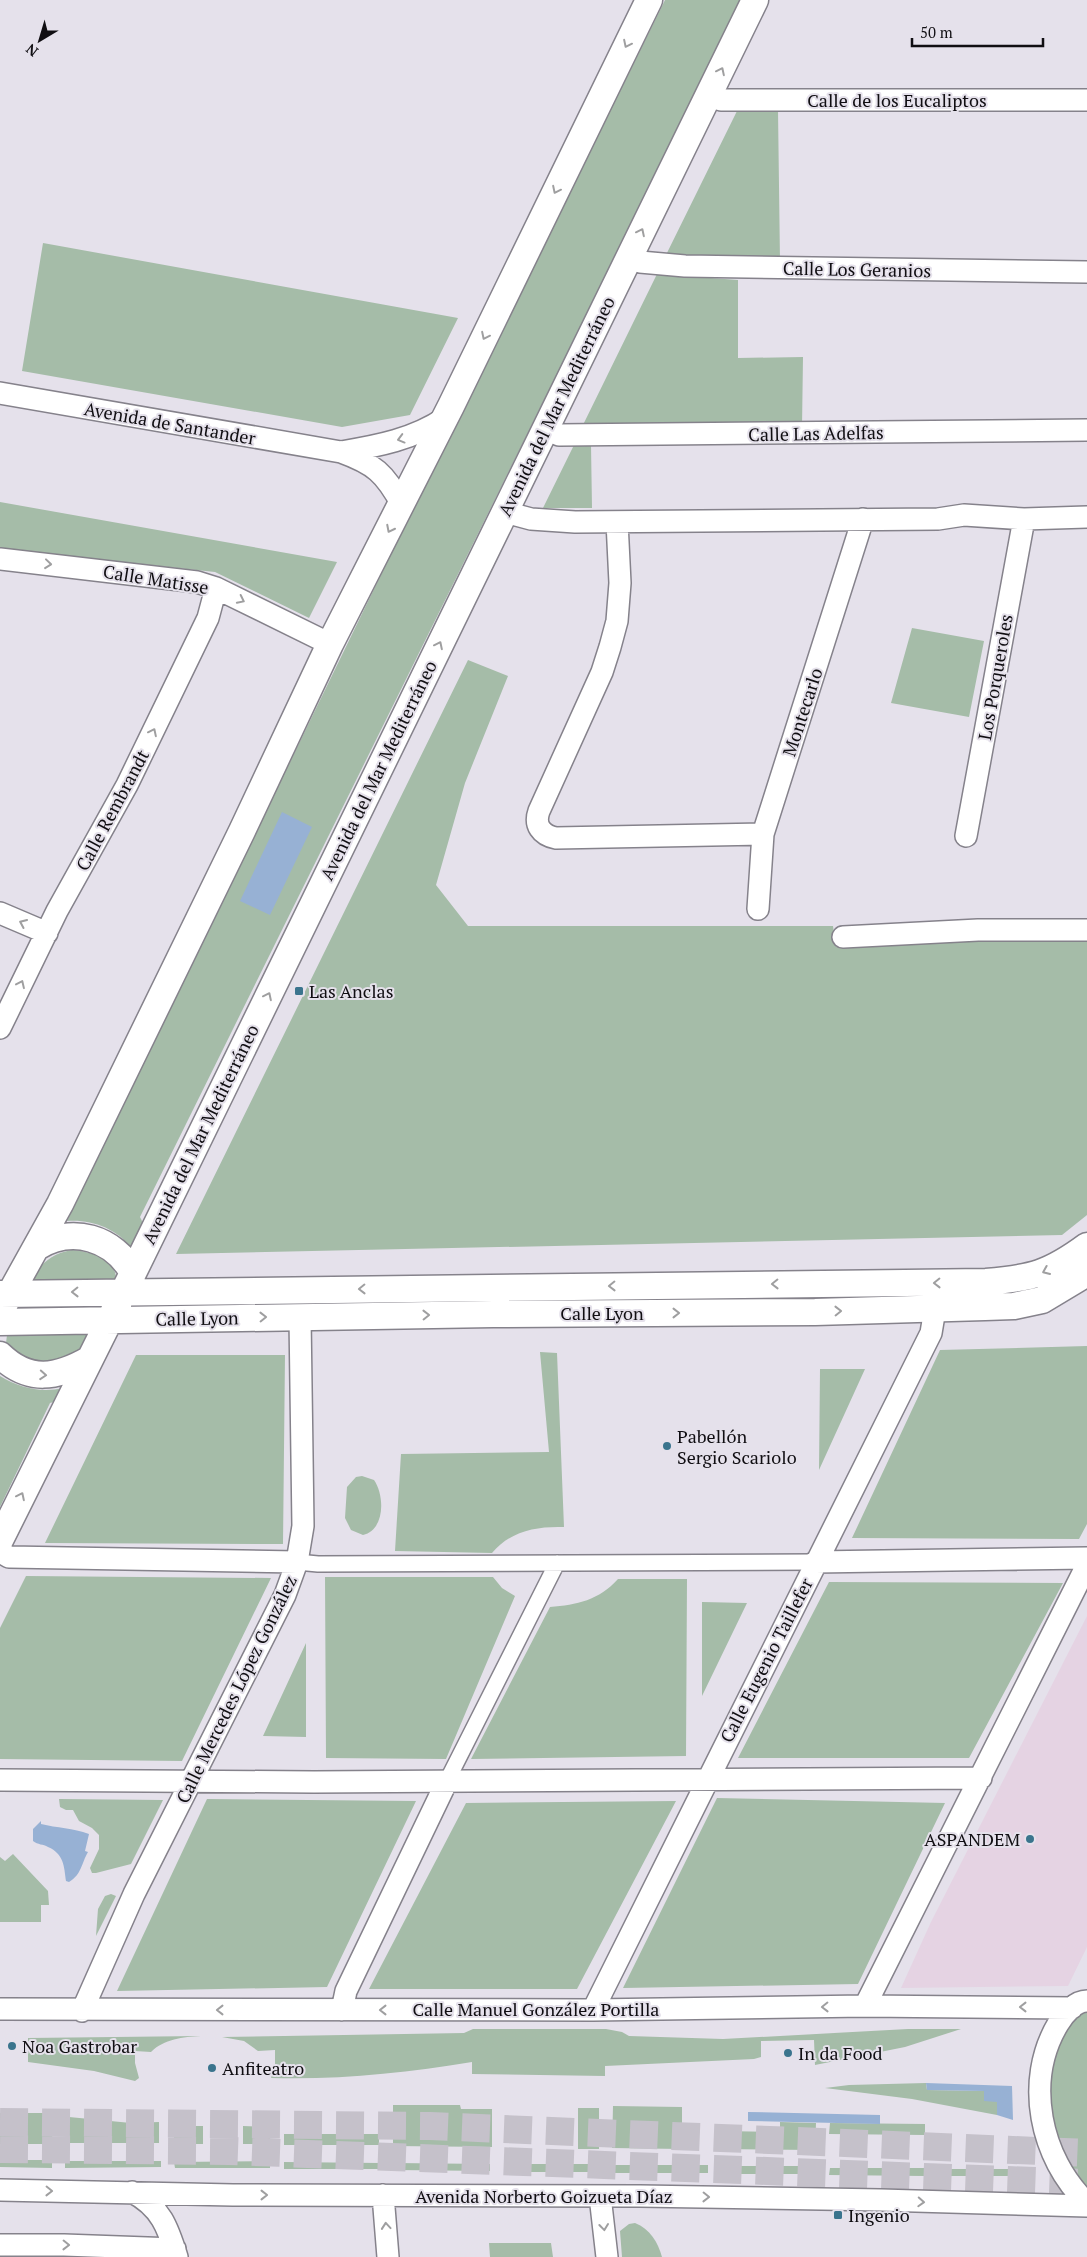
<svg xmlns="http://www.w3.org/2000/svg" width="1087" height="2257" font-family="'PT Serif',serif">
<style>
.education{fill:#e5d3e3}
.green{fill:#a5bca8}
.water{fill:#97b1d4}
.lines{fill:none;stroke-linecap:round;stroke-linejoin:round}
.motorway-tunnel{stroke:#c5c1ca;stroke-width:28;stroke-dasharray:28 14;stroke-linecap:butt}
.pedestrian-casing{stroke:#85828b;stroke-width:18}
.minor-casing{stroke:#85828b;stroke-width:24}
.tertiary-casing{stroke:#85828b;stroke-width:29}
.pedestrian{stroke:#fff;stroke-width:15}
.minor{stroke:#fff;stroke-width:21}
.tertiary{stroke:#fff;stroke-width:26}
.oneway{stroke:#9f9fa0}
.poi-dot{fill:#3a748d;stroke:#e5e1eb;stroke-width:2}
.labels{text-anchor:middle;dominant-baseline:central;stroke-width:4;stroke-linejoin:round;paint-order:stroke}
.street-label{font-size:18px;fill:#100e12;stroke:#e5e1eb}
.poi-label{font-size:18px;fill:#100e12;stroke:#e5e1eb;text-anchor:start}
</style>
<rect width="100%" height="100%" fill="#e5e1eb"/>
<path class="education" d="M 1087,1616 L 1087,1947 L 1068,1986 L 901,1988 L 931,1922 Z"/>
<path class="green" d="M 665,0 L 742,0 L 140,1217 L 144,1225 L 131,1248 C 117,1228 90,1219 67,1221 L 392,552 Z
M 778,110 L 780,261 L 664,259 L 737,111 Z
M 43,243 L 458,318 L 410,415 L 342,427 L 22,371 Z
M 657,274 L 738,280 L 738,358 L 803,357 L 802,427 L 581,429 Z
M 574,445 L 591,445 L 592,508 L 543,508 Z
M 0,502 L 337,562 L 309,618 L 215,572 L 0,549 Z
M 912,628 L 984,641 L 969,717 L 891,703 Z
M 468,660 L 508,676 L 465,783 L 436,885 L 468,926 L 833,926 L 836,947 L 992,936 L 1087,934 L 1087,1215 L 1062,1235 L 176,1254 Z
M 72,1250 C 89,1251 118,1259 116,1281 L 35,1283 L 34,1274 C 45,1260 55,1253 72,1250 Z
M 12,1330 L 88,1332 C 88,1344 79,1351 69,1355 C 47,1366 22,1363 6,1343 L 7,1335 Z
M 1087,1346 L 1087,1524 L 1079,1539 L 852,1538 L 940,1350 Z
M 540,1352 L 557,1353 L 564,1527 C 537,1526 510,1531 492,1553 L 395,1551 L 401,1454 L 549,1452 Z
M 136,1355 L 285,1355 L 283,1544 L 45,1543 Z
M 820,1369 L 865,1369 L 819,1470 Z
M 0,1376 C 20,1388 40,1393 64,1388 L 57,1401 L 50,1403 L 0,1507 Z
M 362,1476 L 374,1480 C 385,1496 385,1530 363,1535 L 351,1530 L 345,1518 L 347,1487 L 356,1477 Z
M 26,1576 L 271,1578 L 182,1761 L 0,1759 L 0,1628 Z
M 325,1577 L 493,1577 L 502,1588 L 515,1596 L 446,1759 L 326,1758 Z
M 618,1579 L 687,1579 L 686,1756 L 471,1759 L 550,1607 C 577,1605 599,1600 618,1579 Z
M 829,1582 L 1063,1583 L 969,1758 L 738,1758 Z
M 702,1602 L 747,1603 L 702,1696 Z
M 306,1643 L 306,1737 L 263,1736 Z
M 717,1798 L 945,1803 L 858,1984 L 623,1988 Z
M 59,1799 L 163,1800 L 131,1864 L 96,1873 L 92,1873 L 90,1868 L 99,1849 L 99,1835 L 92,1828 L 79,1821 L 73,1810 L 66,1810 L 60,1807 Z
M 207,1799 L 416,1801 L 327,1987 L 117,1991 Z
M 676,1801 L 577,1989 L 369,1989 L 466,1803 Z
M 13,1854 L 48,1891 L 49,1905 L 41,1905 L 41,1922 L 0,1922 L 0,1857 L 5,1861 Z
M 111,1894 L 116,1896 L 96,1936 L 98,1909 L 105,1896 Z
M 1087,2012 L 1087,2187 C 1057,2156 1044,2107 1051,2065 C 1053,2056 1059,2048 1062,2040 C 1068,2027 1073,2017 1087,2012 Z
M 473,2029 L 606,2029 L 622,2032 L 629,2036 L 723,2039 L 908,2029 L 961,2029 L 905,2047 L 815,2065 L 814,2040 L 761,2041 L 761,2057 L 754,2059 L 605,2066 L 605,2076 L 472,2074 L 472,2062 C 405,2073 338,2080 271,2078 L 275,2065 L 275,2050 L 258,2051 L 244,2041 L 222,2037 L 464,2033 Z
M 201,2036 C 183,2037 164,2039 151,2052 L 135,2051 L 135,2063 L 139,2078 L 135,2081 L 94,2071 L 28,2062 L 28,2038 Z
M 926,2083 L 927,2090 L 984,2091 L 997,2102 L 997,2115 L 912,2099 L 825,2088 L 849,2085 Z
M 393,2105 L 460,2105 L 461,2109 L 492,2109 L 492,2147 L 393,2146 Z
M 613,2106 L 682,2107 L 682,2149 L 612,2148 Z
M 578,2108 L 599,2108 L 599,2149 L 578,2149 Z
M 0,2113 L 53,2113 L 52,2144 L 0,2144 Z
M 69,2117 L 131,2123 L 159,2122 L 159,2143 L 68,2143 Z
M 780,2122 L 816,2123 L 815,2150 L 722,2149 L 722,2131 L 780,2132 Z
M 830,2123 L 925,2124 L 925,2135 L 829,2134 Z
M 174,2126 L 203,2126 L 203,2144 L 174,2144 Z
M 243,2126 L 270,2127 L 270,2144 L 243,2144 Z
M 284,2134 L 379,2134 L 379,2145 L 284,2145 Z
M 0,2160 L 52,2160 L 52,2168 L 0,2167 Z
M 65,2161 L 161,2161 L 161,2167 L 65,2168 Z
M 270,2161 L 270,2168 L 175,2168 L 174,2162 Z
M 284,2162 L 380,2163 L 380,2169 L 284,2169 Z
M 394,2163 L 490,2164 L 490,2171 L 394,2170 Z
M 504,2164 L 599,2164 L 599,2172 L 504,2172 Z
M 613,2165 L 708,2165 L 708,2173 L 613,2173 Z
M 721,2166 L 816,2166 L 816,2174 L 721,2174 Z
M 830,2168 L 924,2168 L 924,2176 L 829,2175 Z
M 940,2169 L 1013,2169 L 1013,2176 L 940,2176 Z
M 635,2223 C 650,2229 658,2242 662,2257 L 622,2257 L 620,2231 L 629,2224 Z
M 489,2243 L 551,2243 L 553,2257 L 490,2257 Z"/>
<path class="water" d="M 282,812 L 312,827 L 270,915 L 240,901 Z
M 41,1821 L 41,1824 C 57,1828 73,1828 89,1834 L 85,1851 L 88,1852 C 81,1864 82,1874 69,1882 L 66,1881 C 64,1866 64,1854 48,1847 C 43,1844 38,1845 33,1841 L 33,1829 Z
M 926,2083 L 1012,2086 L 1013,2120 L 997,2115 L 997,2102 L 984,2101 L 984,2091 L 927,2090 Z
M 748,2112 L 880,2115 L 880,2124 L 748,2121 Z"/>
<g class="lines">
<path class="motorway-tunnel" d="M 0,2122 L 430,2126 L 1087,2153
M 0,2149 L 230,2151 L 1087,2183"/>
<defs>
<path id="pedestrian" d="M 297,1562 L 318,1564 L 815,1562
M 447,1781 L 557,1563"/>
<path id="minor" d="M 709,95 L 721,100 L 1087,100
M 629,257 L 640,262 L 685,266 L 1087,272
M 0,393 L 341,452 C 374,464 385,473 402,505
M 546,429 L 559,435 L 1087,430
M 341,452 C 378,446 414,439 445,418
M 505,512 L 531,519 L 575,522 L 938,519 L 964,515 L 1024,519 L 1087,517
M 617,522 L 620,583 L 617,621 L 610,647 L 602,672 L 539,811 C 534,825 541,835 556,838 L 763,834
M 0,559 L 197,582 L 216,588 L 330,644
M 966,836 L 1024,519
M 758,909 L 763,834 L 863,519
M 0,913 L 47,933
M 843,937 L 978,930 L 1087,930
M 0,1028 L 57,911 L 127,785 L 208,618 L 216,588
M 0,1552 L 9,1557 L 297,1562
M 815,1562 L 1087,1558
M 0,1780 L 314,1782 L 981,1778
M 1087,2001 C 1075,2001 1064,2014 1058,2024 C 1024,2081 1040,2158 1087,2203
M 865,2006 L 1087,1565
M 0,2009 L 593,2010 L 865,2006 L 1072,2008
M 342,2010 L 346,1991 L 447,1781
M 593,2010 L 931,1333 L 935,1309
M 82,2011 L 134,1894 L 285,1595 L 297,1562 L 303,1526 L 300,1317
M 0,2190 L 233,2195 L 640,2196 L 881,2200 L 1087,2206
M 132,2192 C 161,2207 168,2228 177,2257
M 383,2195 L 388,2257
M 600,2196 L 607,2257
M 0,2245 L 64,2245 L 175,2249"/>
<path id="tertiary" d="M 37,1247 C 72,1225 114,1238 133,1273
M 0,1294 L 986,1282 C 1032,1278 1049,1274 1087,1246
M 0,1312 L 60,1204 L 242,831 L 330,644 L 451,406 L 649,0
M 0,1322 L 493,1314 L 815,1312 L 985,1307 L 1014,1306 L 1042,1300 L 1087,1273
M 0,1355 C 29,1383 57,1378 90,1359
M 0,1540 L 133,1273 L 755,0"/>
</defs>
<use href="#pedestrian" class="pedestrian-casing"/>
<use href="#minor" class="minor-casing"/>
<use href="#tertiary" class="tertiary-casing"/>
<use href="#pedestrian" class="pedestrian"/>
<use href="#minor" class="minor"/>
<use href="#tertiary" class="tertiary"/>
</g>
<defs><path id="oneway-chevron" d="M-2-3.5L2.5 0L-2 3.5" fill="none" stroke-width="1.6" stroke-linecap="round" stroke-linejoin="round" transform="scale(1.25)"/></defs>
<g class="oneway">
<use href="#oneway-chevron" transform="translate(627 44) rotate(116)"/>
<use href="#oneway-chevron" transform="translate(721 71) rotate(-64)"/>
<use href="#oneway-chevron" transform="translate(556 190) rotate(116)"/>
<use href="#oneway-chevron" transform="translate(641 232) rotate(-64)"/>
<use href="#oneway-chevron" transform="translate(485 336) rotate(116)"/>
<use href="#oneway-chevron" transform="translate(401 439) rotate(165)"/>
<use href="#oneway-chevron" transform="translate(390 529) rotate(117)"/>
<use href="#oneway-chevron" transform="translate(48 564) rotate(6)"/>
<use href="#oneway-chevron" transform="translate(241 600) rotate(26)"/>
<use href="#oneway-chevron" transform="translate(439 645) rotate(-64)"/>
<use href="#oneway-chevron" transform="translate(153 732) rotate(-64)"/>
<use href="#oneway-chevron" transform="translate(23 923) rotate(-156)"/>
<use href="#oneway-chevron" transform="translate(21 984) rotate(-65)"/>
<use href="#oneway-chevron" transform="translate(268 996) rotate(-64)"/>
<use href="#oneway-chevron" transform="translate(1046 1271) rotate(157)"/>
<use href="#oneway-chevron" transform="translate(937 1283) rotate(179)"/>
<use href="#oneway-chevron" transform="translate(775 1284) rotate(179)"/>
<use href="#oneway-chevron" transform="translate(612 1286) rotate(179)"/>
<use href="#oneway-chevron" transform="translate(362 1289) rotate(179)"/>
<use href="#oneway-chevron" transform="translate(75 1292) rotate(179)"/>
<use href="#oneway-chevron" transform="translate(838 1311) rotate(-1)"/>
<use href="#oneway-chevron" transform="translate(676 1313)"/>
<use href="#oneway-chevron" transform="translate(426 1315) rotate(-1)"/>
<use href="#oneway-chevron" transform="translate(263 1317) rotate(-1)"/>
<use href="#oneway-chevron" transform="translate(43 1375) rotate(4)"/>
<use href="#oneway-chevron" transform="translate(21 1496) rotate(-64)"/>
<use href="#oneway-chevron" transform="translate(825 2007) rotate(179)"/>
<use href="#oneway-chevron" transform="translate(1023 2007) rotate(-180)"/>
<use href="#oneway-chevron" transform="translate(220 2010) rotate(180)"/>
<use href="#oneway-chevron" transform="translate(383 2010) rotate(180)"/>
<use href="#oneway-chevron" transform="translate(49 2191) rotate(1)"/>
<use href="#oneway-chevron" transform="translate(264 2195)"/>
<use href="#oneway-chevron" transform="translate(706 2197) rotate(1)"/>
<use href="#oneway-chevron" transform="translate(921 2202) rotate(3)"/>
<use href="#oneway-chevron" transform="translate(386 2226) rotate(-95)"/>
<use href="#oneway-chevron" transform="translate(604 2227) rotate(83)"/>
<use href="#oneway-chevron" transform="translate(66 2245) rotate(1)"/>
</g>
<g class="poi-dot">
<rect x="294" y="986" width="10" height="10" rx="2.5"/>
<circle cx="667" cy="1446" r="5"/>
<circle cx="1030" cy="1839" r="5"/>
<circle cx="12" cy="2046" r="5"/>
<circle cx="788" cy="2053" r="5"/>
<circle cx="212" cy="2068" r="5"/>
<rect x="833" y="2210" width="10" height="10" rx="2.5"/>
</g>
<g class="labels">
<g class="street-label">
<text x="897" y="100">Calle de los Eucaliptos</text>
<text transform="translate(857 269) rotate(1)">Calle Los Geranios</text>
<text transform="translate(556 406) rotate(-64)">Avenida del Mar Mediterráneo</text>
<text transform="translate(170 423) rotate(10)">Avenida de Santander</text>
<text transform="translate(816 433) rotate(-1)">Calle Las Adelfas</text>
<text transform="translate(156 579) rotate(9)">Calle Matisse</text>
<text transform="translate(995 677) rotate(-80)">Los Porqueroles</text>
<text transform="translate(802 712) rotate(-72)">Montecarlo</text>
<text transform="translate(378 770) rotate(-64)">Avenida del Mar Mediterráneo</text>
<text transform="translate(112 810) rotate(-62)">Calle Rembrandt</text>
<text transform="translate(200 1134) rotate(-64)">Avenida del Mar Mediterráneo</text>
<text x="602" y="1313">Calle Lyon</text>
<text transform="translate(197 1318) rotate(-1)">Calle Lyon</text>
<text transform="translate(766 1660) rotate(-63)">Calle Eugenio Taillefer</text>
<text transform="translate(236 1689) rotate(-64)">Calle Mercedes López González</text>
<text x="536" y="2009">Calle Manuel González Portilla</text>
<text x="544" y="2196">Avenida Norberto Goizueta Díaz</text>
</g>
<g class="poi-label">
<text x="309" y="991">Las Anclas</text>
<text x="677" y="1436">Pabellón<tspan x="677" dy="21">Sergio Scariolo</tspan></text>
<text x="1020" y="1839" text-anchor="end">ASPANDEM</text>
<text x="22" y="2046">Noa Gastrobar</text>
<text x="798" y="2053">In da Food</text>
<text x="222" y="2068">Anfiteatro</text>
<text x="848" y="2215">Ingenio</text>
</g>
</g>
<g transform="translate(40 40) rotate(218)" stroke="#e5e1eb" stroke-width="4" paint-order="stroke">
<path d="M0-4L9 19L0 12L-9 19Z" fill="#100e12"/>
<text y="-8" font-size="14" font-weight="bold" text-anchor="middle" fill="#100e12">N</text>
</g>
<path d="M912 38v8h131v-8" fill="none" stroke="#100e12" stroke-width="2.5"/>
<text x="920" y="38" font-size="15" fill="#100e12" stroke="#e5e1eb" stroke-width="4" paint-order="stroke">50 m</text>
</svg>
